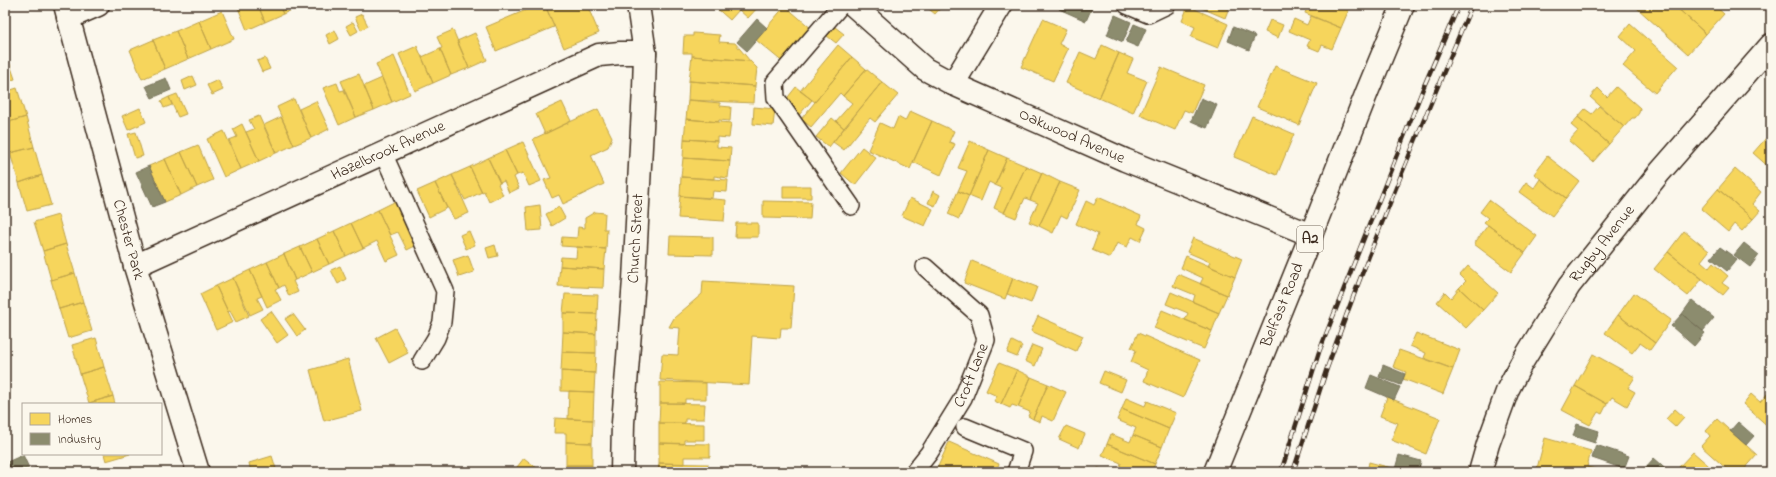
<svg xmlns="http://www.w3.org/2000/svg" width="1776" height="477" font-family="'Indie Flower',sans-serif">
<style>
.homes{fill:#f6d55c;stroke:#bea249}
.industry{fill:#8c8c6e;stroke:#746f56}
.lines{fill:none;stroke-linecap:round;stroke-linejoin:round}
.service-casing{stroke:#3b2a1e;stroke-width:20}
.minor-casing{stroke:#3b2a1e;stroke-width:25}
.secondary-casing{stroke:#3b2a1e;stroke-width:25}
.primary-casing{stroke:#3b2a1e;stroke-width:25}
.service{stroke:#fbf7ec;stroke-width:17}
.minor{stroke:#fbf7ec;stroke-width:22}
.secondary{stroke:#fbf7ec;stroke-width:22}
.primary{stroke:#fbf7ec;stroke-width:22}
.rail-casing{stroke:#3b2a1e;stroke-width:4.5}
.rail{stroke:#fbf7ec;stroke-width:3;stroke-dasharray:9;stroke-linecap:butt}
.labels{text-anchor:middle;dominant-baseline:central;stroke-width:4;stroke-linejoin:round;paint-order:stroke}
.shield{fill:#fbf7ec;stroke:#75685c;stroke-width:1}
.shield-label{font-size:15px;font-weight:bold;fill:#3b2a1e}
.street-label{font-size:16px;fill:#3b2a1e;stroke:#fbf7ec}
</style>
<rect width="100%" height="100%" fill="#fbf7ec"/>
<filter id="ink" filterUnits="userSpaceOnUse"><feTurbulence type="fractalNoise" baseFrequency=".025" numOctaves="2"/><feDisplacementMap in="SourceGraphic" scale="8" xChannelSelector="R" yChannelSelector="G"/><feConvolveMatrix kernelMatrix="1 2 1 2 8 2 1 2 1" color-interpolation-filters="sRGB"/></filter>
<g filter="url(#ink)">
<path class="homes" d="M 237,5 L 258,5 L 265,22 L 247,30 Z
M 258,5 L 279,5 L 283,14 L 265,22 Z
M 279,5 L 300,5 L 300,6 L 283,14 Z
M 538,5 L 545,5 L 554,27 L 496,51 L 486,27 Z
M 545,5 L 587,5 L 599,33 L 564,48 Z
M 713,5 L 760,5 L 748,18 L 739,10 L 730,20 Z
M 924,5 L 943,5 L 935,14 Z
M 1198,5 L 1230,5 L 1225,18 L 1197,6 Z
M 1308,5 L 1345,5 L 1350,7 L 1341,28 L 1305,13 Z
M 1640,5 L 1674,5 L 1706,34 L 1688,54 L 1637,8 Z
M 1674,5 L 1714,5 L 1724,14 L 1706,34 Z
M 785,6 L 813,30 L 785,64 L 756,40 Z
M 1188,6 L 1228,24 L 1218,48 L 1191,37 L 1195,27 L 1182,21 Z
M 222,11 L 234,39 L 211,49 L 199,21 Z
M 362,14 L 368,26 L 361,30 L 355,17 Z
M 1311,16 L 1341,28 L 1332,49 L 1322,45 L 1319,51 L 1307,46 L 1310,40 L 1289,31 L 1294,19 L 1307,25 Z
M 1043,19 L 1066,29 L 1059,44 L 1068,49 L 1053,81 L 1021,67 Z
M 1270,20 L 1283,25 L 1278,38 L 1265,32 Z
M 199,21 L 211,49 L 188,59 L 176,31 Z
M 353,22 L 358,31 L 351,35 L 346,26 Z
M 1630,24 L 1678,66 L 1655,93 L 1623,66 L 1636,51 L 1620,36 Z
M 835,27 L 844,34 L 836,43 L 827,36 Z
M 335,30 L 339,39 L 330,44 L 326,35 Z
M 453,30 L 469,68 L 451,75 L 440,49 L 442,48 L 437,37 Z
M 176,31 L 188,59 L 165,69 L 153,40 Z
M 475,33 L 487,60 L 469,68 L 457,41 Z
M 693,33 L 720,35 L 719,42 L 735,43 L 750,61 L 692,56 L 692,53 L 683,53 L 684,36 L 693,36 Z
M 153,40 L 165,69 L 142,79 L 130,50 Z
M 838,45 L 852,57 L 815,102 L 800,91 Z
M 1102,45 L 1119,53 L 1099,98 L 1066,83 L 1080,52 L 1096,59 Z
M 417,46 L 433,83 L 415,91 L 399,54 Z
M 440,49 L 451,75 L 433,83 L 422,57 Z
M 5,50 L 15,79 L 5,82 Z
M 1119,53 L 1133,59 L 1127,73 L 1147,81 L 1133,113 L 1099,98 Z
M 394,56 L 410,94 L 392,102 L 376,64 Z
M 692,56 L 750,61 L 757,68 L 755,86 L 689,81 Z
M 852,57 L 866,69 L 843,96 L 840,93 L 811,127 L 801,119 Z
M 265,58 L 270,69 L 262,72 L 257,61 Z
M 1275,66 L 1317,83 L 1299,125 L 1257,107 Z
M 1161,67 L 1204,85 L 1192,113 L 1184,110 L 1175,130 L 1140,115 Z
M 866,69 L 882,82 L 844,128 L 836,121 L 852,103 L 843,96 Z
M 359,74 L 374,110 L 356,117 L 341,81 Z
M 193,76 L 197,85 L 185,90 L 182,81 Z
M 382,78 L 392,102 L 374,110 L 364,86 Z
M 218,80 L 223,90 L 212,95 L 207,85 Z
M 689,81 L 755,86 L 754,103 L 688,100 Z
M 882,82 L 898,95 L 875,122 L 870,118 L 844,150 L 833,142 Z
M 337,83 L 340,91 L 344,90 L 356,117 L 339,125 L 323,88 Z
M 796,87 L 812,100 L 799,115 L 790,103 L 788,97 Z
M 1616,87 L 1640,108 L 1639,113 L 1635,118 L 1632,118 L 1624,127 L 1590,97 L 1598,88 L 1607,97 Z
M 17,88 L 26,117 L 5,123 L 5,92 Z
M 177,94 L 186,114 L 178,117 L 169,97 Z
M 169,97 L 172,105 L 164,108 L 161,101 Z
M 294,99 L 311,138 L 294,145 L 277,107 Z
M 688,100 L 720,103 L 720,106 L 731,107 L 730,121 L 719,120 L 718,122 L 686,119 Z
M 316,101 L 329,129 L 311,138 L 299,109 Z
M 562,102 L 571,121 L 545,134 L 536,114 Z
M 1599,106 L 1624,127 L 1609,144 L 1578,117 L 1585,109 L 1592,114 Z
M 754,107 L 775,109 L 773,126 L 753,124 Z
M 140,108 L 146,122 L 128,130 L 122,116 Z
M 598,109 L 612,137 L 608,147 L 591,155 L 604,184 L 563,204 L 559,195 L 552,198 L 544,180 L 551,178 L 533,139 Z
M 910,111 L 932,121 L 910,169 L 868,150 L 880,123 L 893,129 L 898,117 L 905,121 Z
M 259,116 L 276,153 L 259,161 L 246,132 L 254,129 L 249,120 Z
M 1252,116 L 1294,134 L 1277,175 L 1234,157 Z
M 26,117 L 34,147 L 10,153 L 5,135 L 5,123 Z
M 281,117 L 294,145 L 276,153 L 264,125 Z
M 1578,117 L 1609,144 L 1593,162 L 1569,141 L 1578,131 L 1571,125 Z
M 832,118 L 844,128 L 829,147 L 816,137 Z
M 686,119 L 731,123 L 729,138 L 717,137 L 717,141 L 684,139 Z
M 932,121 L 954,131 L 949,142 L 955,144 L 941,175 L 913,162 Z
M 242,124 L 259,161 L 241,169 L 229,140 L 237,137 L 233,129 Z
M 224,131 L 241,169 L 224,177 L 207,139 Z
M 136,132 L 143,156 L 135,158 L 128,134 Z
M 1767,137 L 1771,140 L 1771,169 L 1753,153 Z
M 684,139 L 717,141 L 717,147 L 731,148 L 730,161 L 683,158 Z
M 970,141 L 989,150 L 969,196 L 958,191 L 967,171 L 958,168 Z
M 523,142 L 541,181 L 529,186 L 523,173 L 517,175 L 505,150 Z
M 198,145 L 213,180 L 197,187 L 181,152 Z
M 34,147 L 42,175 L 19,183 L 10,153 Z
M 862,147 L 876,158 L 855,185 L 841,173 Z
M 505,150 L 517,175 L 514,177 L 519,188 L 509,193 L 504,181 L 500,183 L 488,158 Z
M 989,150 L 1007,158 L 995,185 L 989,182 L 981,201 L 969,196 Z
M 181,152 L 197,187 L 181,195 L 165,159 Z
M 1547,156 L 1579,181 L 1566,198 L 1534,174 Z
M 488,158 L 500,183 L 498,184 L 503,195 L 489,202 L 484,191 L 482,192 L 470,167 Z
M 683,158 L 730,161 L 728,178 L 714,176 L 714,179 L 681,177 Z
M 1007,158 L 1026,166 L 1004,213 L 994,208 L 1002,188 L 995,185 Z
M 165,159 L 181,195 L 165,202 L 149,166 Z
M 1026,166 L 1042,173 L 1030,200 L 1025,198 L 1016,218 L 1004,213 Z
M 470,167 L 482,192 L 465,200 L 452,175 Z
M 1735,169 L 1761,192 L 1752,204 L 1760,211 L 1753,219 L 1718,189 Z
M 1042,173 L 1060,182 L 1039,226 L 1029,222 L 1038,203 L 1030,200 Z
M 42,175 L 51,205 L 27,211 L 19,183 Z
M 452,175 L 469,213 L 454,219 L 448,208 L 447,208 L 435,183 Z
M 681,177 L 728,180 L 727,192 L 713,191 L 712,198 L 680,196 Z
M 1540,179 L 1566,198 L 1552,216 L 1519,192 L 1526,182 L 1534,188 Z
M 1060,182 L 1080,190 L 1067,218 L 1061,215 L 1053,233 L 1039,226 Z
M 435,183 L 447,208 L 429,217 L 417,191 Z
M 783,186 L 811,186 L 811,198 L 783,198 Z
M 1718,189 L 1753,219 L 1742,231 L 1734,224 L 1728,232 L 1701,209 Z
M 933,191 L 940,195 L 935,206 L 928,203 Z
M 958,191 L 969,196 L 959,219 L 948,214 Z
M 680,196 L 726,200 L 724,221 L 678,218 Z
M 1098,197 L 1141,216 L 1138,224 L 1146,228 L 1140,241 L 1132,237 L 1127,247 L 1117,243 L 1110,258 L 1092,250 L 1098,234 L 1076,224 L 1086,201 L 1094,205 Z
M 910,198 L 933,209 L 925,226 L 902,216 Z
M 1489,200 L 1537,236 L 1525,253 L 1484,222 L 1488,218 L 1480,212 Z
M 396,201 L 417,245 L 407,250 L 398,232 L 390,235 L 378,210 Z
M 763,201 L 811,202 L 810,219 L 763,218 Z
M 540,205 L 542,230 L 528,231 L 526,207 Z
M 559,207 L 565,218 L 552,226 L 546,214 Z
M 378,210 L 399,255 L 386,261 L 377,241 L 363,248 L 351,223 Z
M 595,212 L 605,213 L 604,229 L 607,229 L 606,249 L 561,246 L 562,237 L 577,238 L 578,227 L 585,228 L 585,218 Z
M 58,215 L 66,244 L 43,251 L 34,222 Z
M 351,223 L 363,248 L 346,256 L 334,231 Z
M 736,223 L 758,223 L 758,237 L 735,237 Z
M 1488,225 L 1525,253 L 1511,272 L 1474,244 Z
M 334,231 L 346,256 L 329,264 L 317,239 Z
M 469,231 L 475,245 L 466,249 L 460,235 Z
M 1684,231 L 1709,251 L 1701,261 L 1709,268 L 1713,263 L 1728,276 L 1722,283 L 1729,288 L 1723,295 L 1668,252 Z
M 670,236 L 713,237 L 713,255 L 669,254 Z
M 1193,238 L 1242,259 L 1235,277 L 1208,266 L 1210,262 L 1187,252 Z
M 317,239 L 329,264 L 312,272 L 300,247 Z
M 66,244 L 75,273 L 51,280 L 43,251 Z
M 495,245 L 498,256 L 489,258 L 486,248 Z
M 300,247 L 312,272 L 295,280 L 284,254 Z
M 577,247 L 606,249 L 604,269 L 560,266 L 561,257 L 576,258 Z
M 1668,252 L 1702,279 L 1688,296 L 1654,269 Z
M 284,254 L 295,280 L 293,281 L 298,292 L 289,296 L 284,285 L 279,288 L 267,262 Z
M 468,255 L 474,272 L 459,277 L 453,260 Z
M 1186,256 L 1235,277 L 1227,295 L 1200,284 L 1203,278 L 1181,268 Z
M 972,261 L 1013,278 L 1005,299 L 964,283 Z
M 267,262 L 279,288 L 275,289 L 281,300 L 267,307 L 250,270 Z
M 340,266 L 346,279 L 338,284 L 331,270 Z
M 560,266 L 604,269 L 603,288 L 558,286 Z
M 1468,266 L 1498,293 L 1483,310 L 1459,288 L 1466,281 L 1460,275 Z
M 250,270 L 262,296 L 257,298 L 263,309 L 250,315 L 233,278 Z
M 75,273 L 83,302 L 59,309 L 51,280 Z
M 1178,274 L 1227,295 L 1219,313 L 1193,302 L 1195,295 L 1173,286 Z
M 233,278 L 249,316 L 236,322 L 230,311 L 228,312 L 216,286 Z
M 1013,278 L 1037,287 L 1031,303 L 1007,294 Z
M 703,281 L 794,286 L 791,328 L 781,328 L 780,338 L 752,336 L 749,385 L 660,380 L 662,354 L 678,355 L 680,328 L 669,327 L 674,318 L 702,294 Z
M 216,286 L 233,322 L 216,330 L 200,294 Z
M 1459,288 L 1483,310 L 1466,328 L 1437,302 L 1445,292 L 1451,298 Z
M 1171,292 L 1219,313 L 1212,331 L 1185,320 L 1188,313 L 1166,304 Z
M 1634,293 L 1671,320 L 1655,343 L 1618,315 Z
M 565,294 L 598,295 L 597,314 L 563,313 Z
M 83,302 L 92,331 L 68,338 L 59,309 Z
M 1162,310 L 1212,331 L 1204,349 L 1154,328 Z
M 271,311 L 288,335 L 277,343 L 260,319 Z
M 563,313 L 597,314 L 596,334 L 563,332 Z
M 293,314 L 305,330 L 297,336 L 285,319 Z
M 1618,315 L 1655,343 L 1650,350 L 1640,343 L 1632,353 L 1605,333 Z
M 1038,316 L 1083,336 L 1076,351 L 1031,331 Z
M 395,328 L 408,353 L 389,363 L 376,338 Z
M 563,332 L 596,334 L 596,353 L 562,352 Z
M 1138,333 L 1200,360 L 1183,398 L 1144,381 L 1148,370 L 1131,362 L 1136,350 L 1131,348 Z
M 1416,333 L 1460,350 L 1453,369 L 1424,358 L 1426,353 L 1410,346 Z
M 96,338 L 104,367 L 80,374 L 72,345 Z
M 1012,341 L 1022,346 L 1017,357 L 1007,353 Z
M 1032,345 L 1042,349 L 1035,366 L 1025,361 Z
M 1399,350 L 1453,369 L 1443,394 L 1403,379 L 1406,372 L 1393,367 Z
M 562,352 L 596,353 L 595,373 L 561,371 Z
M 1593,354 L 1635,377 L 1628,388 L 1635,392 L 1627,406 L 1612,397 L 1607,404 L 1575,386 Z
M 348,359 L 362,411 L 324,421 L 310,370 Z
M 999,363 L 1017,370 L 1001,404 L 994,401 L 997,396 L 986,391 Z
M 104,367 L 113,396 L 89,403 L 80,374 Z
M 1017,370 L 1031,377 L 1018,407 L 1012,405 L 1010,408 L 1001,404 Z
M 561,371 L 595,373 L 594,392 L 561,391 Z
M 1104,371 L 1126,380 L 1121,392 L 1099,383 Z
M 1031,377 L 1048,384 L 1033,419 L 1028,416 L 1030,412 L 1018,407 Z
M 660,382 L 706,383 L 706,399 L 685,399 L 685,403 L 660,403 Z
M 1048,384 L 1066,392 L 1053,421 L 1042,416 L 1040,422 L 1033,419 Z
M 1575,386 L 1607,404 L 1602,414 L 1598,412 L 1590,425 L 1562,410 Z
M 1771,390 L 1771,429 L 1743,404 L 1751,394 L 1760,402 Z
M 569,391 L 594,392 L 593,420 L 568,419 Z
M 113,396 L 115,404 L 89,404 L 89,403 Z
M 1387,397 L 1440,418 L 1426,454 L 1391,440 L 1398,423 L 1380,416 Z
M 1126,398 L 1145,406 L 1147,401 L 1176,413 L 1169,429 L 1122,409 Z
M 660,403 L 705,404 L 704,419 L 685,419 L 685,423 L 659,423 Z
M 1122,409 L 1169,429 L 1162,447 L 1133,435 L 1136,428 L 1117,420 Z
M 1675,409 L 1684,417 L 1675,427 L 1666,419 Z
M 555,418 L 593,420 L 592,443 L 566,442 L 566,433 L 554,433 Z
M 1717,419 L 1757,455 L 1742,472 L 1730,472 L 1701,446 L 1710,436 L 1706,431 Z
M 659,423 L 704,424 L 704,440 L 684,440 L 684,444 L 659,443 Z
M 1066,426 L 1085,434 L 1079,448 L 1059,439 Z
M 1111,434 L 1130,442 L 1133,435 L 1162,447 L 1155,464 L 1107,444 Z
M 1545,438 L 1591,451 L 1587,467 L 1600,470 L 1600,472 L 1536,472 Z
M 566,442 L 592,443 L 592,465 L 566,465 Z
M 949,442 L 999,464 L 995,472 L 939,472 L 936,471 Z
M 659,443 L 710,444 L 710,457 L 684,457 L 684,464 L 659,463 Z
M 1107,444 L 1155,464 L 1151,472 L 1126,472 L 1119,469 L 1121,463 L 1102,455 Z
M 1693,452 L 1716,472 L 1684,472 L 1679,467 Z
M 104,454 L 130,454 L 106,461 Z
M 272,456 L 277,472 L 251,472 L 249,463 Z
M 524,458 L 542,472 L 516,472 L 514,471 Z
M 1369,462 L 1395,469 L 1405,472 L 1367,472 Z
M 659,463 L 708,464 L 707,472 L 658,472 Z
M 566,465 L 592,465 L 592,472 L 566,472 Z
M 143,468 L 144,472 L 127,472 Z
M 1098,468 L 1107,472 L 1096,472 Z"/>
<path class="industry" d="M 1061,5 L 1093,5 L 1086,21 L 1059,9 Z
M 1115,15 L 1131,22 L 1123,42 L 1107,35 Z
M 757,19 L 767,28 L 747,51 L 737,42 Z
M 1134,24 L 1146,29 L 1138,47 L 1126,42 Z
M 1233,27 L 1255,36 L 1249,50 L 1228,41 Z
M 166,78 L 171,90 L 152,98 L 146,86 Z
M 1201,98 L 1217,105 L 1207,128 L 1191,121 Z
M 149,166 L 165,202 L 152,207 L 136,172 Z
M 1744,243 L 1759,255 L 1750,267 L 1734,255 Z
M 1720,247 L 1737,259 L 1727,271 L 1711,258 Z
M 1692,300 L 1714,318 L 1703,331 L 1682,314 Z
M 1682,314 L 1705,333 L 1694,346 L 1671,326 Z
M 1383,365 L 1405,374 L 1401,385 L 1379,377 Z
M 1371,375 L 1400,387 L 1394,400 L 1366,388 Z
M 1738,422 L 1754,436 L 1746,445 L 1730,431 Z
M 1577,424 L 1599,431 L 1595,443 L 1573,436 Z
M 1596,445 L 1629,456 L 1624,469 L 1592,458 Z
M 23,455 L 29,468 L 19,472 L 8,472 L 5,463 Z
M 1399,455 L 1421,461 L 1418,472 L 1405,472 L 1395,469 Z
M 1654,458 L 1670,472 L 1649,472 L 1645,468 Z
M 38,467 L 40,472 L 24,472 Z"/>
<g class="lines">
<defs>
<g id="service">
<path d="M 841,5 L 775,82 L 776,98 L 851,206"/>
<path d="M 1127,5 L 1148,14 L 1167,5"/>
<path d="M 383,153 L 445,291 L 442,322 L 436,338 L 422,361"/>
<path d="M 965,427 L 1023,451 L 1016,472"/>
<path id="s1" d="M 914,472 L 929,453 L 963,398 L 986,340 L 979,315 L 925,267"/>
</g>
<g id="minor">
<path id="s2" d="M 65,5 L 135,266 L 198,472"/>
<path id="s3" d="M 853,5 L 925,69 L 953,84 L 1125,160 L 1311,235"/>
<path d="M 68,18 L 98,5"/>
<path d="M 953,84 L 1001,5"/>
<path id="s4" d="M 135,266 L 599,55 L 620,53 L 645,53"/>
<path id="s5" d="M 1480,472 L 1488,444 L 1508,389 L 1521,364 L 1569,286 L 1660,172 L 1771,45"/>
</g>
<g id="secondary">
<path id="s6" d="M 622,472 L 623,423 L 634,280 L 644,89 L 645,53 L 638,5"/>
</g>
<g id="primary">
<path id="s7" d="M 1215,472 L 1311,235 L 1367,92 L 1403,5"/>
</g>
</defs>
<use href="#service" class="service-casing"/>
<use href="#minor" class="minor-casing"/>
<use href="#secondary" class="secondary-casing"/>
<use href="#primary" class="primary-casing"/>
<use href="#service" class="service"/>
<use href="#minor" class="minor"/>
<use href="#secondary" class="secondary"/>
<use href="#primary" class="primary"/>
<defs>
<path id="rail" d="M 1281,472 L 1319,352 L 1424,86 L 1459,5
M 1293,472 C 1304,438 1315,404 1326,371 C 1370,247 1421,126 1472,5"/>
</defs>
<use href="#rail" class="rail-casing"/>
<use href="#rail" class="rail"/>
</g>
</g>
<g class="labels">
<rect class="shield" x="1297" y="226" width="26" height="26" rx="3"/>
<g class="shield-label">
<text x="1310" y="239">A2</text>
</g>
<g class="street-label">
<text stroke="none"><textPath href="#s3" startOffset="258">Oakwood Avenue</textPath></text>
<text stroke="none"><textPath href="#s4" startOffset="278">Hazelbrook Avenue</textPath></text>
<text stroke="none"><textPath href="#s6" startOffset="234">Church Street</textPath></text>
<text stroke="none"><textPath href="#s2" startOffset="243">Chester Park</textPath></text>
<text stroke="none"><textPath href="#s5" startOffset="261">Rugby Avenue</textPath></text>
<text stroke="none"><textPath href="#s7" startOffset="180">Belfast Road</textPath></text>
<text stroke="none"><textPath href="#s1" startOffset="113">Croft Lane</textPath></text>
</g>
</g>
<rect width="1776" height="477" fill="none" stroke="#fbf7ec" stroke-width="20"/>
<rect x="10" y="10" width="1756" height="457" fill="none" stroke="#3b2a1e" stroke-width="1.5" filter="url(#ink)"/>
<rect x="22" y="403" width="140" height="52" fill="#fbf7ec" stroke="#aea59a"/>
<rect x="30" y="413" width="20" height="12" fill="#f6d55c" stroke="#aea59a"/>
<text x="58" y="423" font-size="12" fill="#3b2a1e">Homes</text>
<rect x="30" y="433" width="20" height="12" fill="#8c8c6e" stroke="#aea59a"/>
<text x="58" y="443" font-size="12" fill="#3b2a1e">Industry</text>
</svg>
